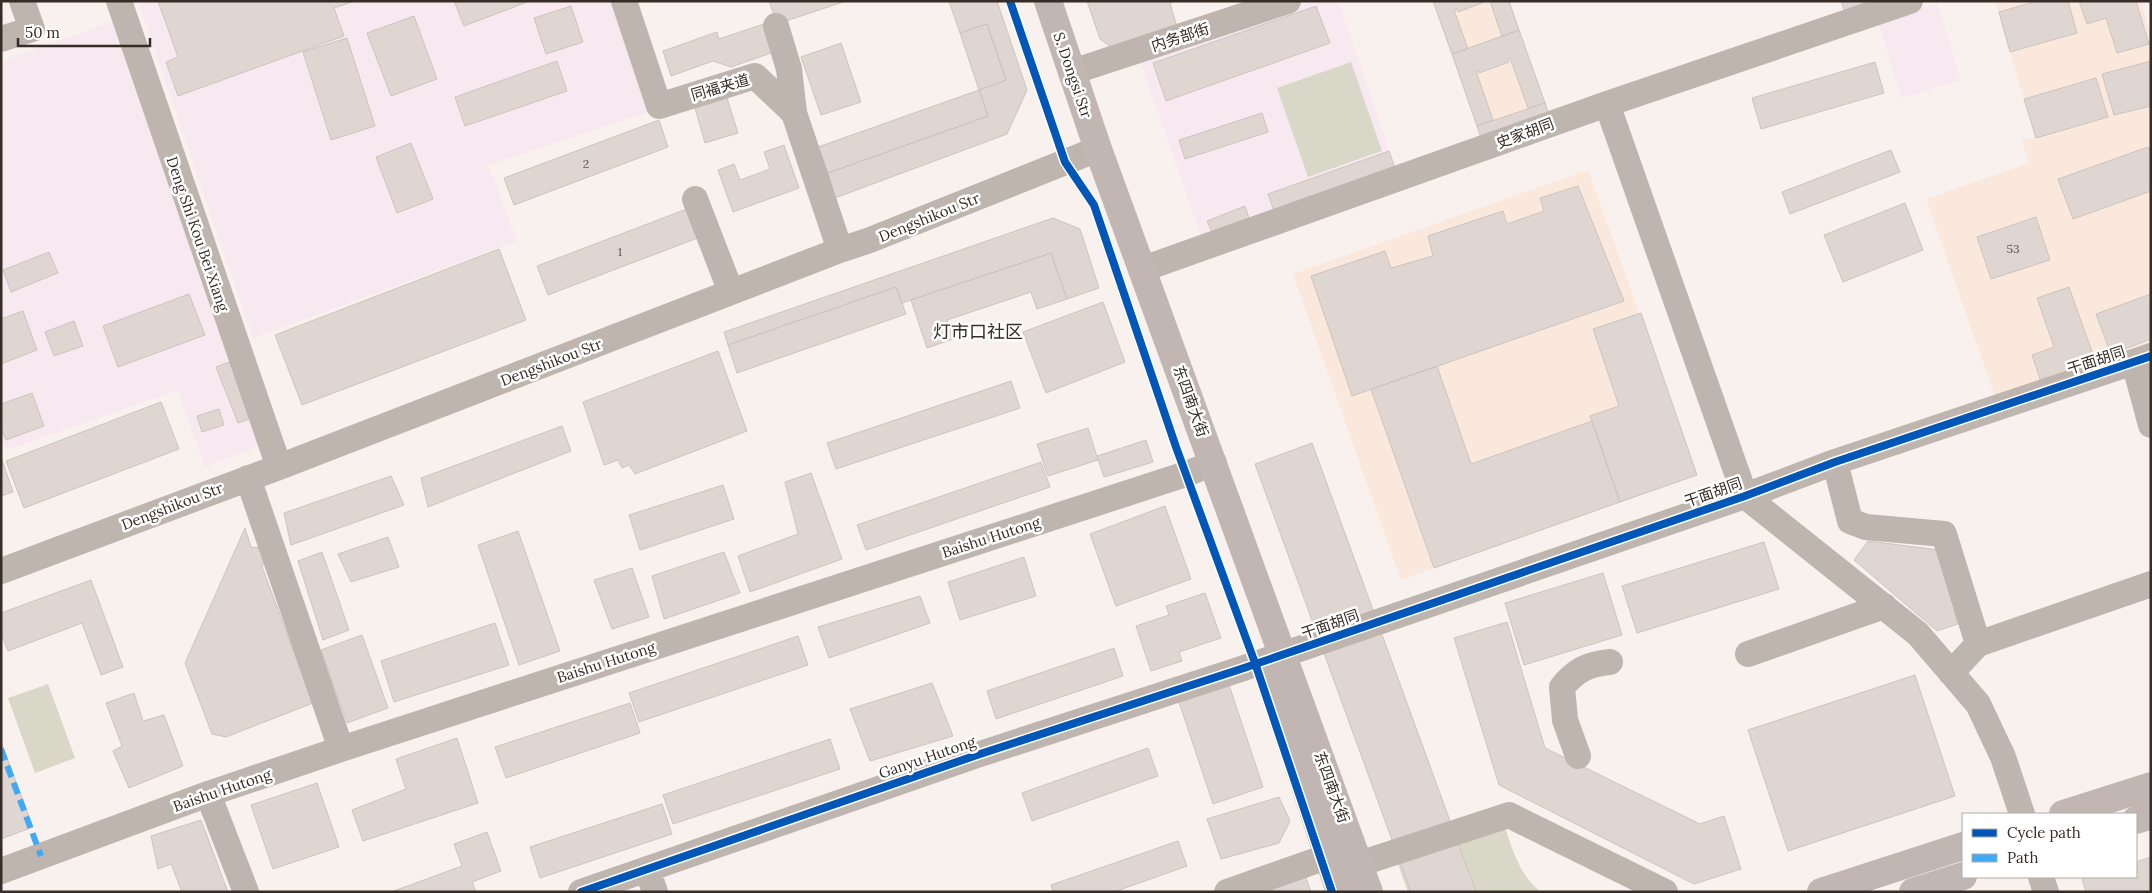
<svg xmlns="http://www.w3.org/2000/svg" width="2152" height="893" font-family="Lora,'Noto Sans SC',serif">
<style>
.built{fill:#fae8dc}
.education{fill:#f7e9ef}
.green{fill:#d9d8c8}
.building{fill:#dfd6d1;stroke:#ccc4bf}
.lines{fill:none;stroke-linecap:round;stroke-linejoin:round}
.minor{stroke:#bfb5af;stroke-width:26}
.major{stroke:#c1b6b1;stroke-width:28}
.quiet{stroke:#3fa9f5;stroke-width:6;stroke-dasharray:12 6;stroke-linecap:butt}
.cycleway-casing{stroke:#fff;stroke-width:11}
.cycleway{stroke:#0057b8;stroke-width:8}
.labels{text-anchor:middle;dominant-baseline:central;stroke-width:5;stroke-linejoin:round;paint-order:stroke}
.number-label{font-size:12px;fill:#615651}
.street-label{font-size:15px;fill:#372c26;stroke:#fff}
.quarter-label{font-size:18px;fill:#372c26;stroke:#fff}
</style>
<rect width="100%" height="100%" fill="#f8f1ed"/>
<path class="built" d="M 1433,1 L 1509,1 L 1549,115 L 1481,138 Z
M 1995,1 L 2141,1 L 2151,34 L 2151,348 L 1997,402 L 1926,199 L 2029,163 L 2022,141 L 2035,137 Z
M 1588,170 L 1697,475 L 1401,580 L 1293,274 Z"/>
<path class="education" d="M 138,1 L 617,1 L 648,112 L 488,165 L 517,241 L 253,338 Z
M 1301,1 L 1338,1 L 1395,168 L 1201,236 L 1139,57 Z
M 1937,3 L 1961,80 L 1902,98 L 1878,22 Z
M 118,20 L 266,443 L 205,467 L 178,390 L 7,450 L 1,438 L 1,61 Z"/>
<path class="green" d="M 1351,62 L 1382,151 L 1308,177 L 1277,88 Z
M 48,684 L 75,758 L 35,773 L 8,698 Z
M 1504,825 C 1513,850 1519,875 1541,892 L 1408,892 L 1397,861 Z"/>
<path class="building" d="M 158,1 L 355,1 L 334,8 L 344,36 L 178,96 L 166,62 L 178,57 Z
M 454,1 L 530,1 L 464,26 Z
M 769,1 L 846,1 L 777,24 Z
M 949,1 L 997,1 L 1027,90 L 1007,134 L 835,198 L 828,173 L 988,116 L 979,90 L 1006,80 L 987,24 L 960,33 Z
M 1087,1 L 1176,1 L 1170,3 L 1177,27 L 1111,47 L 1100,39 Z
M 1433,1 L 1487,1 L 1458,12 L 1457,9 L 1454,10 L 1468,49 L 1452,54 Z
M 1490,1 L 1509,1 L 1519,30 L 1502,37 Z
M 1841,1 L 1872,1 L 1844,10 Z
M 2037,1 L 2068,1 L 2077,33 L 2010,52 L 1999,12 Z
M 2079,1 L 2136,1 L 2149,44 L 2117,53 L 2106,18 L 2087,24 Z
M 571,6 L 583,42 L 546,54 L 534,18 Z
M 1316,6 L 1330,43 L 1166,101 L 1153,63 Z
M 414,16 L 437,79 L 391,96 L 367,33 Z
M 767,23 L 777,51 L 731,67 L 713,61 L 671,76 L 663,51 L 717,32 L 719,39 Z
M 987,24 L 1006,80 L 979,90 L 960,33 Z
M 1519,30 L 1545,103 L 1528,108 L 1510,58 L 1508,59 L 1509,62 L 1479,73 L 1479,71 L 1476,71 L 1493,120 L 1477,126 L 1452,54 Z
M 347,38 L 375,126 L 331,140 L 303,52 Z
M 841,43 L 861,102 L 821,115 L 801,57 Z
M 557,61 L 567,91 L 465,126 L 455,97 Z
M 2151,61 L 2151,106 L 2114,115 L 2102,74 Z
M 1875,62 L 1884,93 L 1761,129 L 1752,98 Z
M 2096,78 L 2108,117 L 2036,138 L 2024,99 Z
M 979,90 L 988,116 L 828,173 L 818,147 Z
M 727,98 L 738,133 L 705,143 L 695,108 Z
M 1545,103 L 1549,115 L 1481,138 L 1477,126 Z
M 1262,113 L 1268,132 L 1185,159 L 1179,140 Z
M 659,120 L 668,147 L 514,205 L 504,178 Z
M 411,143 L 433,199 L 397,213 L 376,157 Z
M 784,145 L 799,188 L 733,212 L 718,170 L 734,164 L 740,180 L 770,169 L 764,152 Z
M 2148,147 L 2151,154 L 2151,191 L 2073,219 L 2058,179 Z
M 1891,150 L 1900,172 L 1790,214 L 1782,192 Z
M 1389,151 L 1395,168 L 1274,211 L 1268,194 Z
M 1578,186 L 1624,301 L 1352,396 L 1311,276 L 1385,251 L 1391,268 L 1433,256 L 1428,236 L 1503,211 L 1507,224 L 1544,211 L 1540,198 Z
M 1905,203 L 1923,250 L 1843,282 L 1824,235 Z
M 1245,206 L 1249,218 L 1212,232 L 1207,221 Z
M 692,207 L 703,236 L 548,295 L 537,266 Z
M 2036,217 L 2050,260 L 1991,279 L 1977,237 Z
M 1053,218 L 1080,229 L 1099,288 L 1067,299 L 1051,253 L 902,303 L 896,287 L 728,345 L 724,332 Z
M 499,249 L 526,320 L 302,405 L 275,335 Z
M 49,252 L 58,273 L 11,292 L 3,270 Z
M 1051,253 L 1067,299 L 1037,309 L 1031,292 L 947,320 L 953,339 L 927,348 L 911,300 Z
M 896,287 L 906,314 L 737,373 L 728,345 Z
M 2069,287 L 2096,363 L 2041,382 L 2032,355 L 2054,347 L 2037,298 Z
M 189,294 L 205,335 L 118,367 L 103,326 Z
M 2151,294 L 2151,339 L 2111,354 L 2096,314 Z
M 1103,302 L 1125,362 L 1046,393 L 1023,332 Z
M 23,311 L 37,350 L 1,364 L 1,319 Z
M 1641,313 L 1697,475 L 1620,502 L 1590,416 L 1619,406 L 1593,329 Z
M 74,321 L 83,346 L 54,356 L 45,332 Z
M 718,351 L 747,431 L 635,474 L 629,465 L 622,468 L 618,460 L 604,465 L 583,402 Z
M 232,361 L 254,417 L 238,423 L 216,367 Z
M 1437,366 L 1471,464 L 1592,421 L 1620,502 L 1434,568 L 1371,389 Z
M 1011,381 L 1020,408 L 836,469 L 827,443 Z
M 32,393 L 44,426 L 6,440 L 1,428 L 1,404 Z
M 161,402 L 179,449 L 24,508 L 6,461 Z
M 219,409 L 224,425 L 202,432 L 197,416 Z
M 562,426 L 571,451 L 428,507 L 421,478 Z
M 1088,428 L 1098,460 L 1048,476 L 1037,444 Z
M 1146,440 L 1153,462 L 1104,477 L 1097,456 Z
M 1312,443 L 1476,892 L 1411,892 L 1255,464 Z
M 1,457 L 13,492 L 1,496 Z
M 1041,462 L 1050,487 L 866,550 L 857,525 Z
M 811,473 L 842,559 L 750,592 L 738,556 L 798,534 L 785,482 Z
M 391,476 L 404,505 L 291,545 L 284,513 Z
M 723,485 L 734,519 L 640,550 L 629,515 Z
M 1165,506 L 1191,579 L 1116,606 L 1090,534 Z
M 245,528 L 251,547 L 261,548 L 267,559 L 262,567 L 313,703 L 226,737 L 212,734 L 185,663 Z
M 518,531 L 560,651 L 519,665 L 478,545 Z
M 388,537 L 399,567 L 351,582 L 338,554 Z
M 1868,541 L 1939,550 L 1958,624 L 1937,631 L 1854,560 Z
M 1764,542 L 1779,589 L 1637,633 L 1622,586 Z
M 322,552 L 349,630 L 323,640 L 298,561 Z
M 724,552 L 740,593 L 664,619 L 652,576 Z
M 1024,557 L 1036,596 L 960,620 L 948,582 Z
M 632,568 L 649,617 L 612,629 L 594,580 Z
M 1603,573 L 1622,635 L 1524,665 L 1505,603 Z
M 91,580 L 123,667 L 101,675 L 82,623 L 8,651 L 1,633 L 1,613 Z
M 1205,593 L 1221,638 L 1179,652 L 1182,661 L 1151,671 L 1136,626 L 1169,615 L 1166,606 Z
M 920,596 L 930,623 L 829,658 L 818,627 Z
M 1507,622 L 1545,748 L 1700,824 L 1724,816 L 1741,869 L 1694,884 L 1499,785 L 1454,638 Z
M 495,623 L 509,665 L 394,702 L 381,661 Z
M 362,635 L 388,708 L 347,723 L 321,650 Z
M 798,636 L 808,665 L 639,722 L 629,693 Z
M 1114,648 L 1123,676 L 996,719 L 987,691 Z
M 1915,675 L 1955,796 L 1788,851 L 1748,730 Z
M 932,683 L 953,736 L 870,761 L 850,709 Z
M 1229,685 L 1263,787 L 1213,804 L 1179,702 Z
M 134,693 L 143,721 L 164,715 L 183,766 L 129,788 L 113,751 L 122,746 L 106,703 Z
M 630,703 L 640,733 L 506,778 L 495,747 Z
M 457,738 L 478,803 L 363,841 L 352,810 L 406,789 L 396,759 Z
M 830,739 L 840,769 L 673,824 L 663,795 Z
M 1,742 L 33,827 L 1,839 Z
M 1148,748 L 1158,776 L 1032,821 L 1022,793 Z
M 317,783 L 339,847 L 273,869 L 251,805 Z
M 1279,797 L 1290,821 L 1279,843 L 1221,859 L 1207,819 Z
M 662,804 L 672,834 L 540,878 L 530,847 Z
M 201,820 L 228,892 L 182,892 L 171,864 L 158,869 L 151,836 Z
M 487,832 L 501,871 L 472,882 L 476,892 L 391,892 L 462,866 L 454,844 Z
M 1178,841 L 1187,866 L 1114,892 L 1053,892 L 1051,885 Z
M 2151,857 L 2151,892 L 2086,892 L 2082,879 L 2089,877 L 2136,877 L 2136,862 Z
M 1304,872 L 1311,892 L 1271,892 L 1269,885 Z"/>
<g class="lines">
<path class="minor" d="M 119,1 L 279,467
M 624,1 L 659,106 L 755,76 L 794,113 L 840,250
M 776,26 L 789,69 L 794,113
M 1,39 L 32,29 L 22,1
M 1072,72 L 1288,1
M 1607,104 L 1745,496 L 1918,634 L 1978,704 L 2003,757 L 2022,814
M 695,199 L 731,292
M 1143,269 L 1607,104 L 1910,1
M 2134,362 L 2151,425
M 1835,462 L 1850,521 L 1866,527 L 1944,534 L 1978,644
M 248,478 L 341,749
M 1,571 L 279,467 L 840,250 L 870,240 L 1098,149
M 1748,654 L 1884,606
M 1951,673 L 1978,644 L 2151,584
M 1578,756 L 1565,720 L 1562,687 C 1576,670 1588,664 1610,662
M 208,794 L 246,892
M 1359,864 L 1509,815 L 1665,892
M 647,869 L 655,892
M 1,871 L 208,794 L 341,749 L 1186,474 L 1214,463
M 2041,877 L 2046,892
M 581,892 L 977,755 L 1241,669 L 1745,496 L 1835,462 L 2151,356
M 1227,892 L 1349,849"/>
<path class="major" d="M 1048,1 L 1098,149 L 1369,892
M 1283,654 L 1271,682 L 1340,892
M 2063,814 L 2151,786
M 2136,820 L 2151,815
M 1821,892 L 1963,846
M 1913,892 L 1963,876"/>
<path class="quiet" d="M 1,749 L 41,856"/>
<defs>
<path id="cycleway" d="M 1010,1 L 1065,162 L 1094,205 L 1176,447 L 1255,663 L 1332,892
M 581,892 L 977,755 L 1241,669 L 1745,496 L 1835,462 L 2151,356"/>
</defs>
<use href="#cycleway" class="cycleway-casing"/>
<use href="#cycleway" class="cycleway"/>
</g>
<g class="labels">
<g class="number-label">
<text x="586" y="163">2</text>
<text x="2013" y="248">53</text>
<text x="620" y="251">1</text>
</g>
<g class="street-label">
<text transform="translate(1180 37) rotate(-18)">内务部街</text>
<text transform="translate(1073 75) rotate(71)">S. Dongsi Str</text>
<text transform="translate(720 87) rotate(-16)">同福夹道</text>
<text transform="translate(1525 133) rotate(-20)">史家胡同</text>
<text transform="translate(929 217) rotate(-22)">Dengshikou Str</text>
<text transform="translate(198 234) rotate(71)">Deng Shi Kou Bei Xiang</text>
<text transform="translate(2096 360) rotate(-18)">干面胡同</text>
<text transform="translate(551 362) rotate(-21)">Dengshikou Str</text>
<text transform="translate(1191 401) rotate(70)">东四南大街</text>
<text transform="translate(1713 492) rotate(-19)">干面胡同</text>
<text transform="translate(172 506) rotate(-21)">Dengshikou Str</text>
<text transform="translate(991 537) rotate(-18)">Baishu Hutong</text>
<text transform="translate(1330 624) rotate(-19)">干面胡同</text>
<text transform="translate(606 662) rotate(-18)">Baishu Hutong</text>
<text transform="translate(927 757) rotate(-19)">Ganyu Hutong</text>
<text transform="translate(1332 787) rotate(70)">东四南大街</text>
<text transform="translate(222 790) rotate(-19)">Baishu Hutong</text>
</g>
<g class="quarter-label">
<text x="978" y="331">灯市口社区</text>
</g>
</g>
<rect width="2152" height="893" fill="none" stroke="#372c26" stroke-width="5"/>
<rect x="1962" y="813" width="175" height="65" fill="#ffffff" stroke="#afaba8"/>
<rect x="1972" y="829" width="25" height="8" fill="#0057b8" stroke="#afaba8"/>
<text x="2007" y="838" font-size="15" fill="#372c26">Cycle path</text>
<rect x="1972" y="854" width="25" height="8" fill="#3fa9f5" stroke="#afaba8"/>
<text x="2007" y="863" font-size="15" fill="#372c26">Path</text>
<path d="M18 38v8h132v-8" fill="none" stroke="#372c26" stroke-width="2.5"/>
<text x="25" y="38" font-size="15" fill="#372c26" stroke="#ffffff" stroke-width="4" paint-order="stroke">50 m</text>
</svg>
